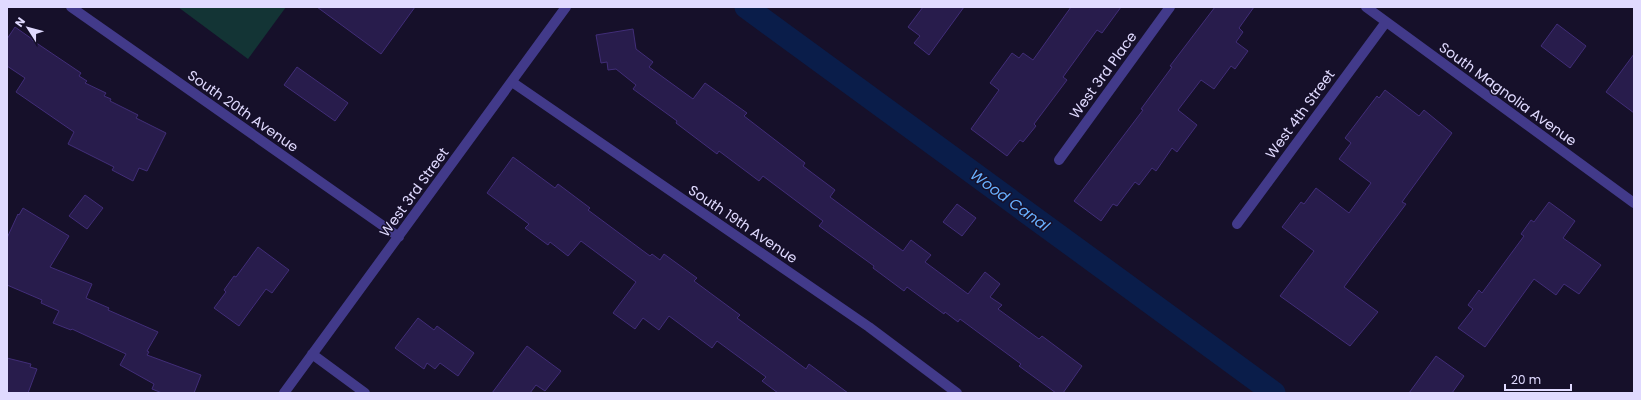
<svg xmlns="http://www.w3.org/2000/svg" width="1641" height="400" font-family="Poppins,sans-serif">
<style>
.green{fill:#133435}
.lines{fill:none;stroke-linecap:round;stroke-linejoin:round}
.canal{stroke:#0a1d4a;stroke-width:23}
.building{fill:#281c4c;stroke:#412d78}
.minor{stroke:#423a8a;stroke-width:10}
.labels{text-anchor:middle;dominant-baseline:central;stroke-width:3;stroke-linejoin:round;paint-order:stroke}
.street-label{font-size:14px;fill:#e0daff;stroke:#16102a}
.water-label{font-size:15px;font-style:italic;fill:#68b0ff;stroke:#16102a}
</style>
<rect width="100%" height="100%" fill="#16102a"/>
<path class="green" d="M 178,7 L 286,7 L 248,59 Z"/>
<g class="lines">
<path class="canal" d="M 746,7 L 1274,393"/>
</g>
<path class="building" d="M 317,7 L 415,7 L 381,54 Z
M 923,7 L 964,7 L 929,55 L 914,43 L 920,36 L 908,27 Z
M 1071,7 L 1121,7 L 1102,33 L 1097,30 L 1063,77 L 1067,80 L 1034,124 L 1036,126 L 1023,142 L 1020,140 L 1007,156 L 971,129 L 999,90 L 990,83 L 1012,53 L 1019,58 L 1023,53 L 1033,60 Z
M 1215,7 L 1254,7 L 1239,28 L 1243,32 L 1236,42 L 1248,51 L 1235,69 L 1231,66 L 1214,89 L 1201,80 L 1178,110 L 1197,125 L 1177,152 L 1172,148 L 1156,171 L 1152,168 L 1139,185 L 1135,182 L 1117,206 L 1113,204 L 1101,221 L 1074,201 L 1143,110 L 1141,109 L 1172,67 L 1170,66 Z
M 1557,24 L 1586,46 L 1570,68 L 1541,46 Z
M 15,27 L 32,39 L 32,40 L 81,73 L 79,76 L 87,81 L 85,83 L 106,93 L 104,96 L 111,99 L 110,101 L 138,115 L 136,118 L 166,133 L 147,171 L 139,168 L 133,181 L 112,170 L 114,167 L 68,144 L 74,132 L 16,92 L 25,78 L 7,66 L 7,39 Z
M 633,29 L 636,49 L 653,62 L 649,67 L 693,99 L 705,83 L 747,113 L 744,116 L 805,163 L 803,166 L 835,190 L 830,197 L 903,251 L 911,240 L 931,255 L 925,262 L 968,294 L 985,272 L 1000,284 L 990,297 L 1002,305 L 998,309 L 1039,339 L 1042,336 L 1082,366 L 1063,393 L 1056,393 L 1019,366 L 1021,364 L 960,319 L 958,322 L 945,312 L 944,314 L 907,287 L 904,291 L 873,268 L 874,266 L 819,226 L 823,221 L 763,176 L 759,181 L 719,151 L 717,154 L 676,123 L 677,121 L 633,89 L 636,85 L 616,69 L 608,70 L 607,62 L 601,63 L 596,35 Z
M 1634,54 L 1634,113 L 1606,92 Z
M 297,67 L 348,103 L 335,121 L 284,85 Z
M 1385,90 L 1419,116 L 1424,110 L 1452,133 L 1402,202 L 1406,204 L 1344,287 L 1378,312 L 1350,346 L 1280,296 L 1314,251 L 1282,227 L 1301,202 L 1304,204 L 1316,188 L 1349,213 L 1371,183 L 1339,159 L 1351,143 L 1345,138 L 1377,96 L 1379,98 Z
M 513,157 L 555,188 L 558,184 L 590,208 L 588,210 L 650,256 L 652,254 L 660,260 L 664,254 L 697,278 L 694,281 L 740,315 L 737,318 L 806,369 L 809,364 L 848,393 L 778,393 L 762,381 L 766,377 L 717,341 L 712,348 L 669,316 L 659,330 L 643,318 L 635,329 L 613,313 L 636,282 L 581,241 L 568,256 L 550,242 L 548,245 L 525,228 L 529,224 L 487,193 Z
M 85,195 L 103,208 L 87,229 L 69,216 Z
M 1549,202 L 1575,221 L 1563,238 L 1601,265 L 1579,294 L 1564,284 L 1556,295 L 1534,279 L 1485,347 L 1458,328 L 1473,309 L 1468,305 L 1479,290 L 1482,293 L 1524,236 L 1521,234 L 1531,220 L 1534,222 Z
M 957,204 L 976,218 L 962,236 L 943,222 Z
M 23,208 L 69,236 L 50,267 L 92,284 L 86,298 L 109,308 L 108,310 L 158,332 L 147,351 L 149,352 L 147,355 L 201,375 L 194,393 L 162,393 L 152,389 L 154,384 L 120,365 L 126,354 L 72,329 L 71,330 L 53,323 L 59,311 L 41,303 L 42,300 L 7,285 L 7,238 L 18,214 L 19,215 Z
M 258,247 L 289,270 L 272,293 L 266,289 L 239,326 L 214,308 L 226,292 L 224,290 L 234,276 L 236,277 Z
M 418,318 L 434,330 L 437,326 L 474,353 L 458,376 L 440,363 L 435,369 L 427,363 L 424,369 L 395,348 Z
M 527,346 L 561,371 L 545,391 L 536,385 L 530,393 L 492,393 Z
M 1436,356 L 1464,376 L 1452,393 L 1409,393 Z
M 7,358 L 31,364 L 30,367 L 37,369 L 28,393 L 7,393 Z"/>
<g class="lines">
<path class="minor" d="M 71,7 L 399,237
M 1366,7 L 1634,203
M 512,82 L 869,327 L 957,393
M 1059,160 L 1170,7
M 1237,224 L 1386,22
M 312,354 L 365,393
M 284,393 L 566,7"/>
</g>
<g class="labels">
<g class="street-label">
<text transform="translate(1103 75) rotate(-54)">West 3rd Place</text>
<text transform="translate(1508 94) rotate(36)">South Magnolia Avenue</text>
<text transform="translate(243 111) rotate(35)">South 20th Avenue</text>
<text transform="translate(1300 114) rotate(-54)">West 4th Street</text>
<text transform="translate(414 192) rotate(-54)">West 3rd Street</text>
<text transform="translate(743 224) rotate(34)">South 19th Avenue</text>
</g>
<g class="water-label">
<text transform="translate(1010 200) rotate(36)">Wood Canal</text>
</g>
</g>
<rect width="1641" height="400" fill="none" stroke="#e0daff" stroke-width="16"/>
<g transform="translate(28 28) rotate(306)" stroke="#16102a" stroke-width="3" paint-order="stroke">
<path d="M0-3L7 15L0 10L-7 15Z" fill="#e0daff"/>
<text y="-6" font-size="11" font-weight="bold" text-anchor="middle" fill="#e0daff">N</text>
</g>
<path d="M1505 384v6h66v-6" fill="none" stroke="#e0daff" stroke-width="2"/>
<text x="1511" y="384" font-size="12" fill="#e0daff" stroke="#16102a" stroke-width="3" paint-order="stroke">20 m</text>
</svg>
